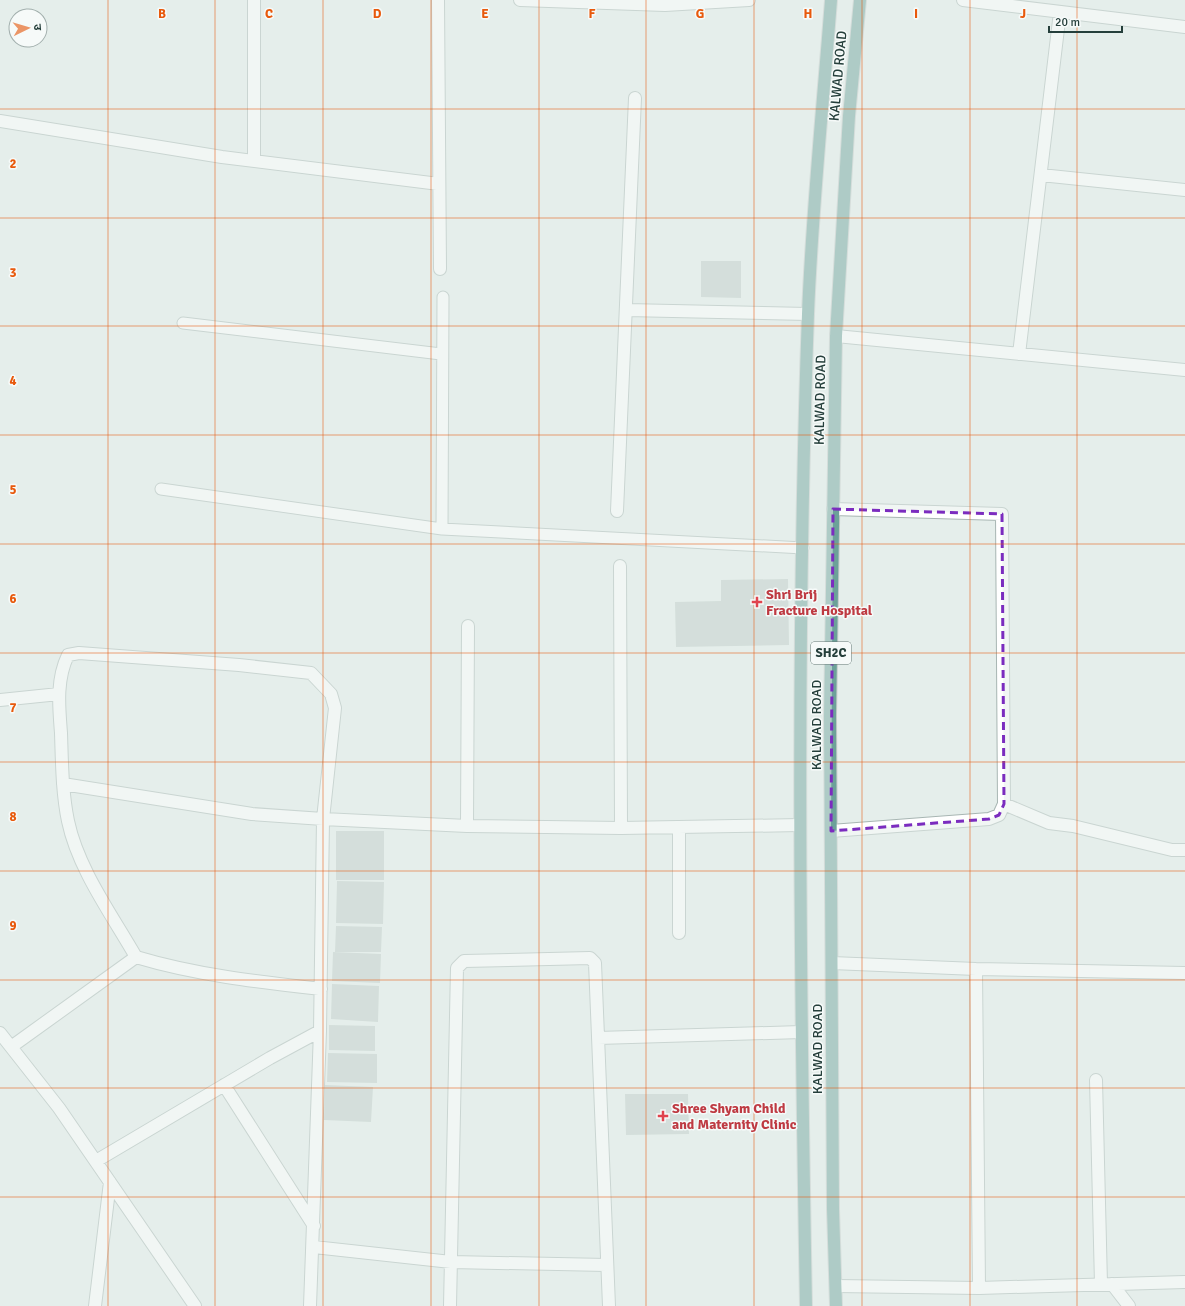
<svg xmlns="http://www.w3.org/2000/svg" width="1185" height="1306" font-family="Signika,'Noto Sans Devanagari',sans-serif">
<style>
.building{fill:#becbc7}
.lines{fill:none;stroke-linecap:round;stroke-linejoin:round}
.lane-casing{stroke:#a8b6b3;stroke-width:13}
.street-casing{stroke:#a8b6b3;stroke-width:14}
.primary-casing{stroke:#c2c9c8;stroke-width:14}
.lane{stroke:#fff;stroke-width:11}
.street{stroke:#fff;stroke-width:12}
.primary{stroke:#6ca199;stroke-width:12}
.marked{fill:none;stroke:#7b2cbf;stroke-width:3;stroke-dasharray:8 5;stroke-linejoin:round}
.grid{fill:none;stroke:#e8590c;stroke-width:1;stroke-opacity:0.55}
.health-dot{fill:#e0444e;stroke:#f6faf9;stroke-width:1.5}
.labels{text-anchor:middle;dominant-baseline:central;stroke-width:3;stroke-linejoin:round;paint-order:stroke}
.shield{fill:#f6faf9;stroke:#647774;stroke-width:1}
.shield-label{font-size:13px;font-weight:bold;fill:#253f3b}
.street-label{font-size:14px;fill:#253f3b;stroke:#f6faf9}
.health-label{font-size:14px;font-weight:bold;fill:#be3a42;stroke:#f6faf9;text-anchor:start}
.grid-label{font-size:13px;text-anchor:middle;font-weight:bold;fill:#e8590c;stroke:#f6faf9;stroke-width:3;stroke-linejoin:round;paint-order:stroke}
</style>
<rect width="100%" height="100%" fill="#e5eeeb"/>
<path class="building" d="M 701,261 L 741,261 L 741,298 L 701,297 Z
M 788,579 L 789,645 L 676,647 L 675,602 L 721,601 L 721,580 Z
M 336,831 L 384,831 L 384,880 L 336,880 Z
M 337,881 L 384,882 L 383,924 L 336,923 Z
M 336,926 L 382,927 L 381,952 L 335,952 Z
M 333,952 L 381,954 L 380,983 L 332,981 Z
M 332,984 L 379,986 L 378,1022 L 331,1019 Z
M 329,1025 L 375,1026 L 375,1051 L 329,1050 Z
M 328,1053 L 377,1054 L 377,1083 L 327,1082 Z
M 325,1085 L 373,1087 L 371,1122 L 324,1120 Z
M 625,1094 L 688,1094 L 689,1134 L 626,1135 Z"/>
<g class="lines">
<defs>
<path id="lane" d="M 183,323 L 441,354
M 161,489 L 442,529 L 803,548
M 442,529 L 443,297"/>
<path id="street" d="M 254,0 L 254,161
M 438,0 L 440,269
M 520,0 L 665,5 L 749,0
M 963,0 L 1185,27
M 0,121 L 222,157 L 439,184
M 1041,175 L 1185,190
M 627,310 L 808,314
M 836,336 L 1185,370
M 1019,354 L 1060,12
M 617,511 L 635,98
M 620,566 L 621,828
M 0,700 L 59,694
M 63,784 L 252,814 L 323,819 L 467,826 L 621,828 L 800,825
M 1004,804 L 1049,823 L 1073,826 L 1172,850 L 1185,850
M 467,826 L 468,626
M 831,831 L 989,819 L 999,815 L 1004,804 L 1002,514 L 833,509
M 679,933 L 679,827
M 832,963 L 976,969 L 1185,973
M 976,969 L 979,1288
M 0,1033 L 59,1108 L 195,1306
M 598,1038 L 801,1032
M 11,1047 L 136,957
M 1096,1080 L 1101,1284
M 224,1085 L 314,1226
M 96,1161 L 270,1058 L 320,1031
M 314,1247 L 451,1262 L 607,1265
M 1112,1284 L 1129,1306
M 836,1286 L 979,1288 L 1185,1282
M 95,1306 L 110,1182
M 310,1306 L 320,1031 L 323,819 L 335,708 L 331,694 L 311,673 L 239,665 L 79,653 L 68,655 C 56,680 59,707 61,733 C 62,762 62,792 68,821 C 78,869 112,915 136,957 C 196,975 259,982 321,989
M 450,1306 L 457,968 L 464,961 L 590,958 L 595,963 L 609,1306"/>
<path id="primary" d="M 806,1306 C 800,976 796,645 808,314 C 812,210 823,105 831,0
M 836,1306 L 833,1209 L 830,716 L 836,336 L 849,116 L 860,0"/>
</defs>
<use href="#lane" class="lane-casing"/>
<use href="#street" class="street-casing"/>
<use href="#primary" class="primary-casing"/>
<use href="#lane" class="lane"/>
<use href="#street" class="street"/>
<use href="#primary" class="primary"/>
</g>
<path d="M0 0H1185V1306H0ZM 833,509 L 1002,514 L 1004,804 L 999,815 L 989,819 L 831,831 Z" fill="#e5eeeb" fill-opacity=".55" fill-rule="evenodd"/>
<path class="marked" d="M 833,509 L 1002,514 L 1004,804 L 999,815 L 989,819 L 831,831 Z"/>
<path class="grid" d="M 108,0 L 108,1306M 215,0 L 215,1306M 323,0 L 323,1306M 431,0 L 431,1306M 539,0 L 539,1306M 646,0 L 646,1306M 754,0 L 754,1306M 862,0 L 862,1306M 970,0 L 970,1306M 1077,0 L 1077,1306M 0,109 L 1185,109M 0,218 L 1185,218M 0,326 L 1185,326M 0,435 L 1185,435M 0,544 L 1185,544M 0,653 L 1185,653M 0,762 L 1185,762M 0,871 L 1185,871M 0,980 L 1185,980M 0,1088 L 1185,1088M 0,1197 L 1185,1197"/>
<g class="health-dot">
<path d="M755 596h4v4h4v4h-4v4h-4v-4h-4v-4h4z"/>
<path d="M661 1110h4v4h4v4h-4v4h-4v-4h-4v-4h4z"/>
</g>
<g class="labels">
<rect class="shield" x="811" y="642" width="40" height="22" rx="3"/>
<g class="shield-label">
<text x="831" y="653">SH2C</text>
</g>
<g class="street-label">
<text transform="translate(838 76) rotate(-85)">KALWAD ROAD</text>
<text transform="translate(820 400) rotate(-89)">KALWAD ROAD</text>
<text transform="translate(816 725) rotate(-90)">KALWAD ROAD</text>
<text transform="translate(817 1049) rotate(-90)">KALWAD ROAD</text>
</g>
<g class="health-label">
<text x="766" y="594">Shri Brij<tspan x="766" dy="16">Fracture Hospital</tspan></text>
<text x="672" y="1108">Shree Shyam Child<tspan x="672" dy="16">and Maternity Clinic</tspan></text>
</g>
</g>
<g class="grid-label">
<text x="162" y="18">B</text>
<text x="269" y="18">C</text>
<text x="377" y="18">D</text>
<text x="485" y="18">E</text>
<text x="592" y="18">F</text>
<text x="700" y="18">G</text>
<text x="808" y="18">H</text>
<text x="916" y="18">I</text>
<text x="1023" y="18">J</text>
<text x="13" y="168">2</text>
<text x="13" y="277">3</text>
<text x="13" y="385">4</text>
<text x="13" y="494">5</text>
<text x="13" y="603">6</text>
<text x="13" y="712">7</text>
<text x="13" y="821">8</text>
<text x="13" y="930">9</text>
</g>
<g transform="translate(28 28) rotate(85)"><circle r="19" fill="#f6faf9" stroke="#a2afad"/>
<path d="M0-3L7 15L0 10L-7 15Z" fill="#eb9566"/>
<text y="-6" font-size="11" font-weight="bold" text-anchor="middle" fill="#253f3b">उ</text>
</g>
<path d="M1049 26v6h73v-6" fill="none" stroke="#253f3b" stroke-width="2"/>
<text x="1055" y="26" font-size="12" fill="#253f3b" stroke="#f6faf9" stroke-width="3" paint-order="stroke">20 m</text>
</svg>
